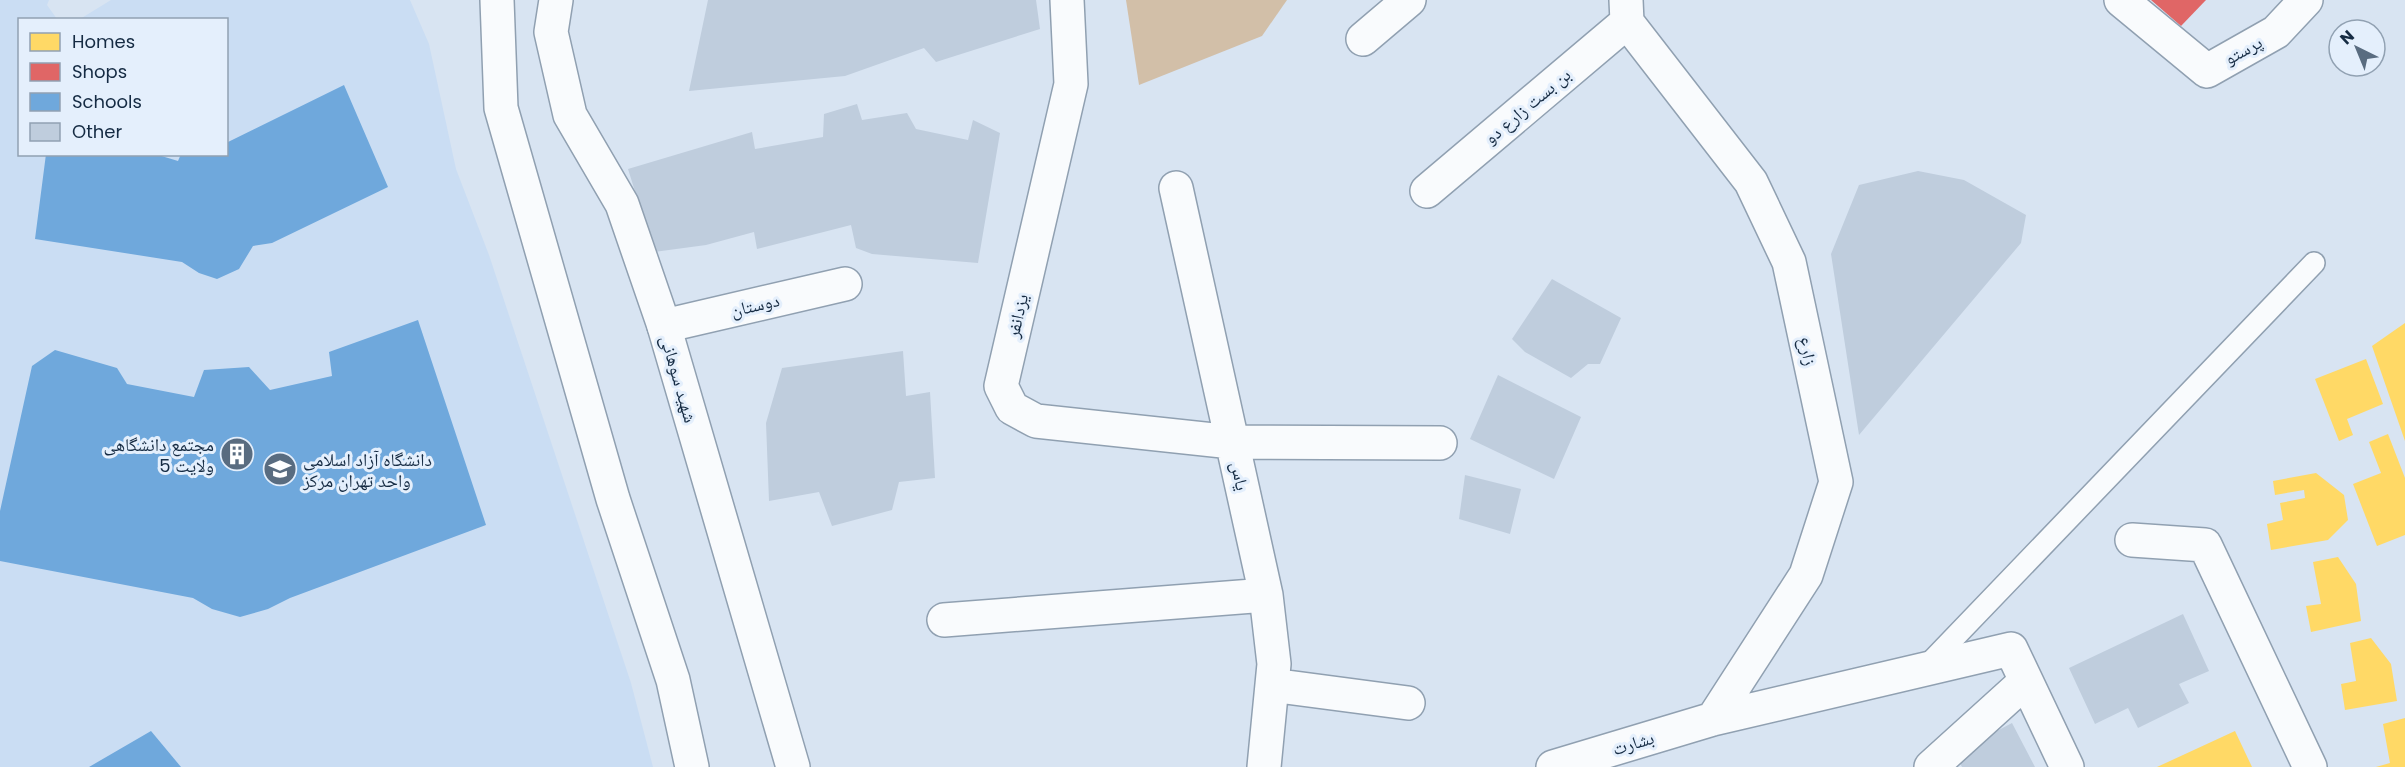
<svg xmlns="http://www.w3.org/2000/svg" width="2405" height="767" font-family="Poppins,'Noto Naskh Arabic',sans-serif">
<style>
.built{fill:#caddf3}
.forest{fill:#d2bfa8}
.homes{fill:#ffd966}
.shops{fill:#e06666}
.schools{fill:#6fa8dc}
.building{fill:#bfcddd}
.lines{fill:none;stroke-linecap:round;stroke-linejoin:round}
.lane-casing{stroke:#90a0b1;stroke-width:24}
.street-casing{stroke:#90a0b1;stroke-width:36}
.secondary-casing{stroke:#90a0b1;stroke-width:36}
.lane{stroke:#f9fbfd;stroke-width:21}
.street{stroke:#f9fbfd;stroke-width:33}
.secondary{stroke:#f9fbfd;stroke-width:33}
.labels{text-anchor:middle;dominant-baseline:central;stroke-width:6;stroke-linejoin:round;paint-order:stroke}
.street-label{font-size:18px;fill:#152b43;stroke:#e4effc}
.poi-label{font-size:18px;fill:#152b43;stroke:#e4effc;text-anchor:end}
</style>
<rect width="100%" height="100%" fill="#d8e4f2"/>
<path class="built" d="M 0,0 L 49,0 L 47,5 L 57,19 L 20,20 L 20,154 L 226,154 L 226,20 L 80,19 L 111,0 L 410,0 L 429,44 L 456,169 L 489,255 L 631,683 L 653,767 L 0,767 Z"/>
<path class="forest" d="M 1126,0 L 1287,0 L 1262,36 L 1139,85 Z"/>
<path class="homes" d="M 2405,323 L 2405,441 L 2372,346 Z
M 2366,359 L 2383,404 L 2347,419 L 2353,435 L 2339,441 L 2315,379 Z
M 2388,434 L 2405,478 L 2405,535 L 2377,546 L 2353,484 L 2381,473 L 2369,442 Z
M 2316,473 L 2344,495 L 2348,520 L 2328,540 L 2271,550 L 2267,524 L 2283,520 L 2280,503 L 2305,498 L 2304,490 L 2275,495 L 2273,481 Z
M 2338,557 L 2356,584 L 2361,621 L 2311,632 L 2306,606 L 2321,604 L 2313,562 Z
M 2371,638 L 2391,664 L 2397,701 L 2345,710 L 2341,684 L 2356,681 L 2350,643 Z
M 2405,718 L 2405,767 L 2376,767 L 2390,763 L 2383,724 Z
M 2235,731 L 2252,767 L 2157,767 Z"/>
<path class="shops" d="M 2151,0 L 2206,0 L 2181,26 Z"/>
<path class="schools" d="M 344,85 L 388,187 L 272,243 L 253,246 L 239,269 L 217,279 L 199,273 L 182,262 L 35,239 L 46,154 L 155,154 L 178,161 L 181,154 L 226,154 L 226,143 Z
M 418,320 L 486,525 L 290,598 L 268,609 L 240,617 L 212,609 L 193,598 L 0,561 L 0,511 L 32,366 L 55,350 L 117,368 L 127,384 L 194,397 L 204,370 L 249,367 L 270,390 L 332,376 L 329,352 Z
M 151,731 L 181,767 L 89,767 Z"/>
<path class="building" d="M 708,0 L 1036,0 L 1040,29 L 936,62 L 924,48 L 845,76 L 689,91 Z
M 857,104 L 862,120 L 907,113 L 916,129 L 968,140 L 973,120 L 1000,133 L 978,263 L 872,254 L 856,248 L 851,225 L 757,249 L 754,232 L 706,245 L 654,252 L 628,169 L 752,132 L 755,149 L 823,137 L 824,114 Z
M 1918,171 L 1964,180 L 2026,215 L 2021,243 L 1859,435 L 1831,254 L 1859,185 Z
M 1552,279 L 1621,318 L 1600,364 L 1588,364 L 1571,378 L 1525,352 L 1512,339 Z
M 903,351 L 906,396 L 930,392 L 935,478 L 899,482 L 892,510 L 832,526 L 819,492 L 769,501 L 766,423 L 782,368 Z
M 1498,375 L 1581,417 L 1554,479 L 1470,439 Z
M 1465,475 L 1521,489 L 1510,534 L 1459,519 Z
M 2183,614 L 2209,671 L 2179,684 L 2189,703 L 2138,728 L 2128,708 L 2095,724 L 2069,668 Z
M 2012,723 L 2035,767 L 1962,767 L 1955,753 Z"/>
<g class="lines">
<defs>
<path id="lane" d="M 1924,669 L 2314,263"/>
<path id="street" d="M 1067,0 L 1071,84 L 1001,386 L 1012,408 L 1036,421 L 1232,442 L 1440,443
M 1626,0 L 1627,22 L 1751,182 L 1789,262 L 1836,482 L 1806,575 L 1713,719
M 2121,0 L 2207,71 L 2276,32 L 2306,0
M 1363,39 L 1409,0
M 1176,188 L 1266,595 L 1274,664 L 1264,767
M 1427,191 L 1627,22
M 664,326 L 845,284
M 2132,540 L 2205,545 L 2310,767
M 944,620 L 1266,595
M 1272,685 L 1408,703
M 1553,767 L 1713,719 L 2011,649 L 2067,767
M 1931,767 L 2026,681"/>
<path id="secondary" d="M 497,0 L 501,108 L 613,499 L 673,680 L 692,767
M 556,0 L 551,32 L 570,115 L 622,204 L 664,326 L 793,767"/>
</defs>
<use href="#lane" class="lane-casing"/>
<use href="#street" class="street-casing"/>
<use href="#secondary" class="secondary-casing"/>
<use href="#lane" class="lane"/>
<use href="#street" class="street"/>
<use href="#secondary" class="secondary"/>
</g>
<defs>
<symbol id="building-disc" viewBox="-11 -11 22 22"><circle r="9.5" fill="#596c80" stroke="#e4effc"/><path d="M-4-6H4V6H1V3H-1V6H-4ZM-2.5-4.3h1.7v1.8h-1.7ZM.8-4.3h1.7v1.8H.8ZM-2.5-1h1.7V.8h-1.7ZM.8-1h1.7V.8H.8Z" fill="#fff"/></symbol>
<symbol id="university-disc" viewBox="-11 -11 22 22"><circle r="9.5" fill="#596c80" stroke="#e4effc"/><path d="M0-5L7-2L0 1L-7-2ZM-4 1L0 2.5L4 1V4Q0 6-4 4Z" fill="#fff"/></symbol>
</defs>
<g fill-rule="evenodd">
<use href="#building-disc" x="218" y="435" width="38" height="38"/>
<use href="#university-disc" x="261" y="450" width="38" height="38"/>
</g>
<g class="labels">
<g class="street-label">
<text transform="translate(2243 50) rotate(-29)">پرستو</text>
<text transform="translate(1527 106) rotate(-40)">بن بست زارع دو</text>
<text transform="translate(755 305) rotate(-13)">دوستان</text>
<text transform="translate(1017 316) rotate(-77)">یزدانفر</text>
<text transform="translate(1808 351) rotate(78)">زارع</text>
<text transform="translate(679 379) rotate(74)">شهید سوهانی</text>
<text transform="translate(1240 476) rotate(78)">یاس</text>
<text transform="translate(1633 743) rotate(-17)">بشارت</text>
</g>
<g class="poi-label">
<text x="214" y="444">مجتمع دانشگاهی<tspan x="214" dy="21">ولایت 5</tspan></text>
<text x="303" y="459" text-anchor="start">دانشگاه آزاد اسلامی<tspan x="303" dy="21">واحد تهران مرکز</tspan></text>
</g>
</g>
<rect x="18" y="18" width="210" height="138" fill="#e4effc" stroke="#91a1b2" stroke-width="1.5"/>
<rect x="30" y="33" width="30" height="18" fill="#ffd966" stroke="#91a1b2" stroke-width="1.5"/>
<text x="72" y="48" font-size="18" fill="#152b43">Homes</text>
<rect x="30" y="63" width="30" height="18" fill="#e06666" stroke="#91a1b2" stroke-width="1.5"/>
<text x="72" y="78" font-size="18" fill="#152b43">Shops</text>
<rect x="30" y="93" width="30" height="18" fill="#6fa8dc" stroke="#91a1b2" stroke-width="1.5"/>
<text x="72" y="108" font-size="18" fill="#152b43">Schools</text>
<rect x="30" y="123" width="30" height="18" fill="#bfcddd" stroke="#91a1b2" stroke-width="1.5"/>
<text x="72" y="138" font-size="18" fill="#152b43">Other</text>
<g transform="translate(2357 48) rotate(317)"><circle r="28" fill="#e4effc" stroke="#91a1b2" stroke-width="1.5"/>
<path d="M0-4.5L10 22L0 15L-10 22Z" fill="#596c80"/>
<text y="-9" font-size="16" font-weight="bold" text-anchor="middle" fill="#152b43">N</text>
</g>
</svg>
